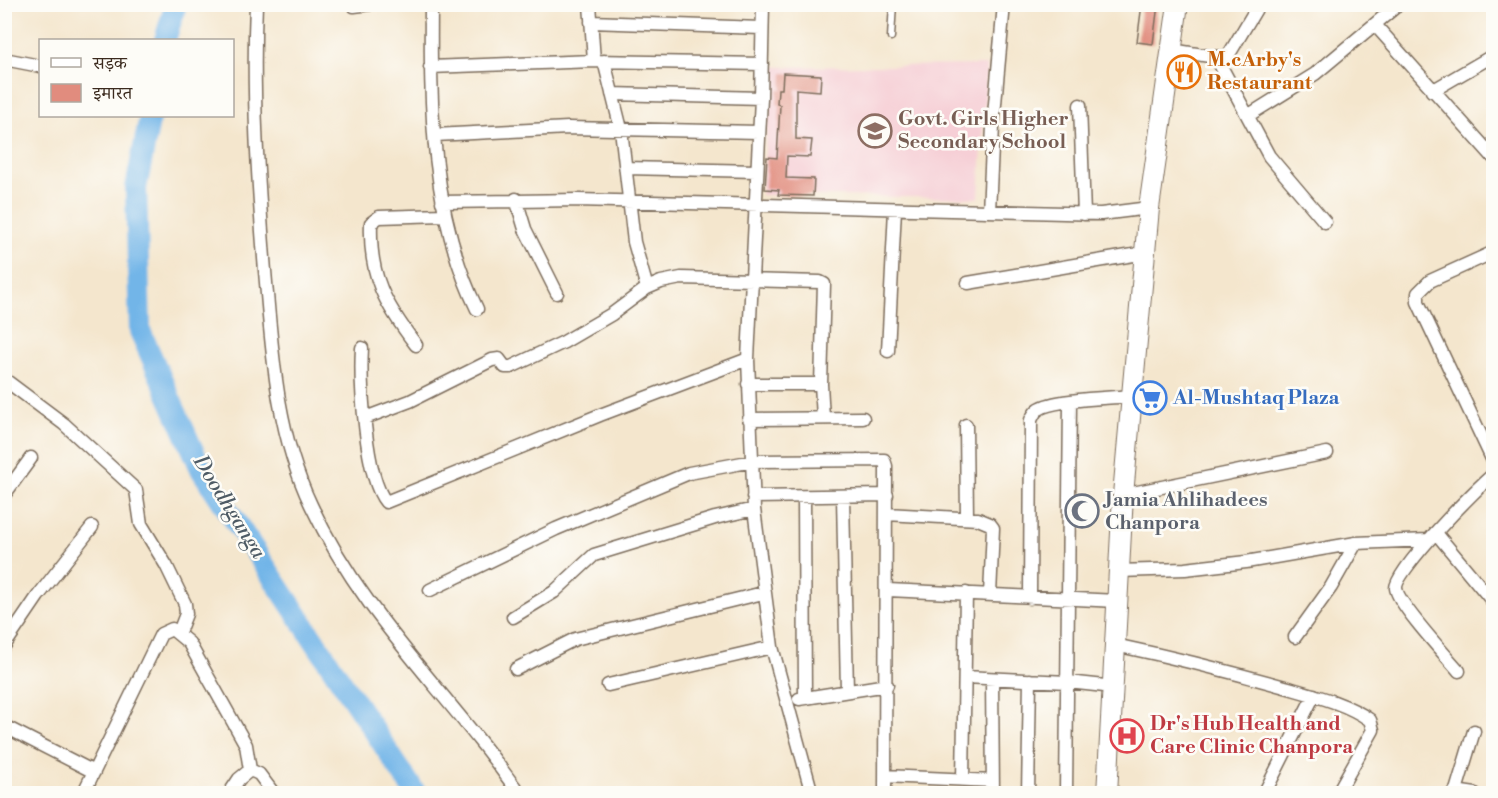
<svg xmlns="http://www.w3.org/2000/svg" width="1498" height="798" font-family="'Libre Bodoni','Noto Serif Devanagari',serif">
<style>
.built{fill:#f6cfd6}
.lines{fill:none;stroke-linecap:round;stroke-linejoin:round}
.river{stroke:#72b5e8;stroke-width:22}
.building{fill:#e18c7e}
.service-casing{stroke:#7c6c5b;stroke-width:9}
.minor-casing{stroke:#7c6c5b;stroke-width:15}
.primary-casing{stroke:#7c6c5b;stroke-width:22}
.service{stroke:#fff;stroke-width:6}
.minor{stroke:#fff;stroke-width:12}
.primary{stroke:#fff;stroke-width:20}
.labels{text-anchor:middle;dominant-baseline:central;stroke-width:5;stroke-linejoin:round;paint-order:stroke}
.food-label{font-size:20px;font-weight:bold;fill:#c56008;stroke:#fdfcf7;text-anchor:start}
.education-label{font-size:20px;font-weight:bold;fill:#785e54;stroke:#fdfcf7;text-anchor:start}
.shop-label{font-size:20px;font-weight:bold;fill:#366cbe;stroke:#fdfcf7;text-anchor:start}
.worship-label{font-size:20px;font-weight:bold;fill:#5b616d;stroke:#fdfcf7;text-anchor:start}
.health-label{font-size:20px;font-weight:bold;fill:#be3a42;stroke:#fdfcf7;text-anchor:start}
.water-label{font-size:21px;font-style:italic;fill:#4e5b65;stroke:#fdfcf7}
</style>
<rect width="100%" height="100%" fill="#fdfcf7"/>
<filter id="ink" filterUnits="userSpaceOnUse"><feTurbulence type="fractalNoise" baseFrequency=".0167" numOctaves="2"/><feDisplacementMap in="SourceGraphic" scale="12" xChannelSelector="R" yChannelSelector="G"/><feConvolveMatrix kernelMatrix="1 2 1 2 8 2 1 2 1" color-interpolation-filters="sRGB"/></filter>
<filter id="wash" filterUnits="userSpaceOnUse"><feTurbulence type="fractalNoise" baseFrequency=".008" numOctaves="4" result="noise"/><feDisplacementMap in="SourceGraphic" scale="24" xChannelSelector="R" yChannelSelector="G"/><feGaussianBlur stdDeviation="1.35" result="paint"/><feColorMatrix in="noise" values="0 0 0 0 0 0 0 0 0 0 0 0 0 0 0 0 0 1.4 0 .05"/><feComposite in="paint" operator="in"/></filter>
<g filter="url(#wash)">
<rect width="100%" height="100%" fill="#f4e6cd"/>
<path class="built" d="M 987,65 L 979,198 L 761,195 L 772,67 Z"/>
<g class="lines">
<path class="river" d="M 165,40 L 176,4
M 150,116 L 136,188 L 140,331 L 202,471 L 416,794"/>
</g>
<g id="blocks">
<path class="building" d="M 1142,4 L 1158,4 L 1153,44 L 1137,42 Z
M 783,73 L 821,75 L 820,91 L 796,89 L 796,139 L 812,140 L 810,157 L 787,156 L 786,178 L 814,179 L 813,196 L 778,195 L 779,190 L 765,189 L 767,157 L 777,158 L 780,105 L 777,104 L 778,89 L 782,89 Z"/>
</g>
</g>
<g filter="url(#ink)">
<use href="#blocks" fill-opacity="0" stroke="#7c6c5b" stroke-width="1.5"/>
<g class="lines">
<defs>
<path id="service" d="M 891,37 L 893,4"/>
<path id="minor" d="M 256,4 C 252,94 258,182 265,271 C 272,350 276,432 311,505 C 354,597 417,662 479,740 C 493,757 506,776 520,794
M 431,4 C 430,107 431,215 477,309
M 590,4 L 594,61
M 763,4 L 761,98 L 748,359 L 754,509 L 772,647 L 812,794
M 354,6 L 370,4
M 591,22 L 761,28
M 1376,26 L 1494,158
M 1171,50 L 1216,57 L 1228,56 L 1259,4
M 1216,57 L 1269,156 L 1325,222
M 4,59 L 40,66
M 604,61 L 621,129 L 634,242 L 647,288
M 430,67 L 594,61 L 762,64
M 1432,91 L 1494,55
M 612,94 L 761,98
M 1080,105 L 1084,214
M 1249,115 L 1315,74 L 1399,4
M 435,135 L 568,128 L 759,132
M 626,168 L 757,171
M 516,199 L 525,229 L 557,293
M 442,202 L 578,200 L 1101,214 L 1149,208
M 989,211 L 993,126 L 1004,4
M 1494,252 L 1430,281 L 1418,293 L 1418,302 L 1494,463
M 968,283 L 1145,253
M 416,345 C 385,304 369,277 371,223 L 379,217 L 444,215
M 362,348 C 360,381 365,478 386,502 L 600,415 L 748,359
M 888,351 L 895,209
M 4,379 L 64,424 L 136,490 L 141,524 L 166,565 L 185,604 L 186,614 L 179,632
M 821,384 L 823,418
M 365,418 L 410,401 L 492,360 L 499,359 L 505,367 L 511,367 L 564,342 L 612,314 L 647,288 L 661,282 L 681,278 L 820,282 L 824,284 L 821,384 L 748,384
M 749,419 L 863,418
M 966,425 L 967,518
M 4,495 L 31,458
M 1123,495 L 1327,453
M 753,497 L 887,495
M 804,497 L 805,698
M 843,497 L 847,691
M 886,514 L 978,519 L 990,524 L 993,528 L 990,595
M 1436,533 L 1494,603
M 1118,571 L 1185,569 L 1246,562 L 1356,543 L 1428,540
M 430,590 L 556,529 L 689,473 L 753,461 L 884,460 L 886,466 L 885,794
M 888,590 L 1117,601
M 1030,598 L 1031,420 C 1033,416 1035,411 1039,409 C 1053,399 1113,398 1132,396
M 513,617 L 554,592 L 594,555 L 715,518 L 754,509
M 1295,637 L 1331,587 L 1356,543
M 1115,645 C 1172,657 1228,671 1285,687 C 1313,695 1346,703 1370,720 L 1373,730 L 1337,794
M 4,646 L 38,596 L 92,527
M 516,669 L 575,639 L 763,593
M 1459,671 C 1447,657 1397,603 1396,588 C 1395,571 1477,487 1494,474
M 965,677 L 1068,682 L 1114,687
M 992,679 L 993,794
M 608,685 L 772,647
M 799,699 L 887,685
M 4,726 L 94,772
M 885,776 L 993,781
M 963,780 L 966,593
M 1455,791 L 1475,794
M 83,794 L 161,634 L 172,629 L 189,643 L 246,745 L 250,770
M 229,794 L 239,779 L 250,770 L 259,774 L 274,794
M 1028,794 L 1030,680
M 1066,794 L 1070,401
M 1264,794 L 1314,695
M 1455,794 L 1474,731"/>
<path id="primary" d="M 1107,794 L 1123,495 L 1149,208 L 1178,4"/>
</defs>
<use href="#service" class="service-casing"/>
<use href="#minor" class="minor-casing"/>
<use href="#primary" class="primary-casing"/>
<use href="#service" class="service"/>
<use href="#minor" class="minor"/>
<use href="#primary" class="primary"/>
</g>
</g>
<defs>
<symbol id="restaurant-ring" viewBox="-11 -11 22 22"><circle r="9.5" fill="#fdfcf7" stroke="#e8710a" stroke-width="1.5"/><path d="M-5-6h1v4h1v-4h1v4h1v-4h1v5L-1.5 .5V6h-2V.5L-5-1ZM5-6V6H3V1.5H1.5Q1.5-4 5-6Z" fill="#e8710a"/></symbol>
<symbol id="school-ring" viewBox="-11 -11 22 22"><circle r="9.5" fill="#fdfcf7" stroke="#8d6e63" stroke-width="1.5"/><path d="M0-5L7-2L0 1L-7-2ZM-4 1L0 2.5L4 1V4Q0 6-4 4Z" fill="#8d6e63"/></symbol>
<symbol id="supermarket-ring" viewBox="-11 -11 22 22"><circle r="9.5" fill="#fdfcf7" stroke="#3f7fe0" stroke-width="1.5"/><path d="M-6-5.5h2.5l.6 2H6L4.5 2H-2.5L-4.4-4H-6ZM-1.5 3.2a1.3 1.3 0 1 0 .1 0ZM3 3.2a1.3 1.3 0 1 0 .1 0Z" fill="#3f7fe0"/></symbol>
<symbol id="mosque-ring" viewBox="-11 -11 22 22"><circle r="9.5" fill="#fdfcf7" stroke="#6b7280" stroke-width="1.5"/><path d="M3.5-4.9A6 6 0 1 0 3.5 4.9A5 5 0 1 1 3.5-4.9Z" fill="#6b7280"/></symbol>
<symbol id="hospital-ring" viewBox="-11 -11 22 22"><circle r="9.5" fill="#fdfcf7" stroke="#e0444e" stroke-width="1.5"/><path d="M-5-5h3v3.5h4V-5h3V5h-3V1.5h-4V5h-3Z" fill="#e0444e"/></symbol>
</defs>
<g fill-rule="evenodd">
<use href="#restaurant-ring" x="1165" y="53" width="38" height="38"/>
<use href="#school-ring" x="856" y="112" width="38" height="38"/>
<use href="#supermarket-ring" x="1131" y="379" width="38" height="38"/>
<use href="#mosque-ring" x="1063" y="492" width="38" height="38"/>
<use href="#hospital-ring" x="1108" y="717" width="38" height="38"/>
</g>
<g class="labels">
<g class="food-label">
<text x="1207" y="60">M.cArby's<tspan x="1207" dy="23">Restaurant</tspan></text>
</g>
<g class="education-label">
<text x="898" y="119">Govt. Girls Higher<tspan x="898" dy="23">Secondary School</tspan></text>
</g>
<g class="shop-label">
<text x="1173" y="398">Al-Mushtaq Plaza</text>
</g>
<g class="worship-label">
<text x="1105" y="500">Jamia Ahlihadees<tspan x="1105" dy="23">Chanpora</tspan></text>
</g>
<g class="health-label">
<text x="1150" y="724">Dr's Hub Health and<tspan x="1150" dy="23">Care Clinic Chanpora</tspan></text>
</g>
<g class="water-label">
<text transform="translate(229 507) rotate(58)">Doodhganga</text>
</g>
</g>
<rect width="1498" height="798" fill="none" stroke="#fdfcf7" stroke-width="24"/>
<rect x="39" y="39" width="195" height="78" fill="#fdfcf7" stroke="#afa8a0" stroke-width="1.5"/>
<rect x="51" y="58" width="30" height="9" fill="#ffffff" stroke="#afa8a0" stroke-width="1.5"/>
<text x="93" y="69" font-size="18" fill="#3b2a1e">सड़क</text>
<rect x="51" y="84" width="30" height="18" fill="#e18c7e" stroke="#afa8a0" stroke-width="1.5"/>
<text x="93" y="99" font-size="18" fill="#3b2a1e">इमारत</text>
</svg>
